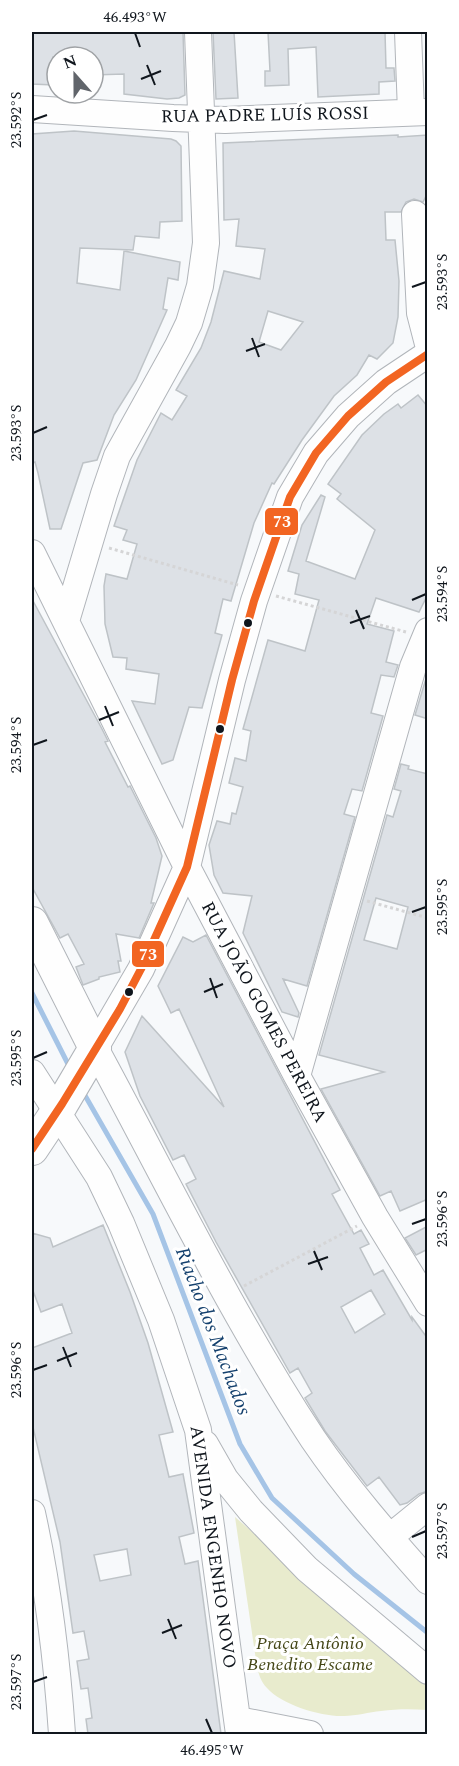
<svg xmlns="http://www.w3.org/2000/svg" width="459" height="1766" font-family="Spectral,serif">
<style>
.green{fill:#e8ebcd}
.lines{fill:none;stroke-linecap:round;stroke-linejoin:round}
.stream{stroke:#a5c4e6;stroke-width:5}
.building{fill:#dde1e6;stroke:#bec3c7;stroke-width:1.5;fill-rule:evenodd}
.minor-casing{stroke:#b1b5ba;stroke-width:28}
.major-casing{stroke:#b1b5ba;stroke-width:34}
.path{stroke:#d5d5d6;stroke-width:3;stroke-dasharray:3 3;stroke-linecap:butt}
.minor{stroke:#fefefe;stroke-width:26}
.major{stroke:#fefefe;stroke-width:32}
.bus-1-casing{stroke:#fff;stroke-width:12}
.bus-1{stroke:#f26522;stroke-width:8}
.ticks{fill:none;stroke:#10161d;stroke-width:2}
.bus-dot{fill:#10161d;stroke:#fff;stroke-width:2}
.labels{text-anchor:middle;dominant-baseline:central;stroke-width:6;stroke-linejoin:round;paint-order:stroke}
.street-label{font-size:18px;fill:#10161d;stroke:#fff}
.park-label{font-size:18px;font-style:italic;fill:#434515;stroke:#fff}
.water-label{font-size:20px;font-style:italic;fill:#15416e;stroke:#fff}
.line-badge{stroke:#fff;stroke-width:2}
.badge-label{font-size:16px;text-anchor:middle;font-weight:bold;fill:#fff}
.neatline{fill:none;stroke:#10161d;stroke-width:2}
.ticks-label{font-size:15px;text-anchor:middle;fill:#10161d}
</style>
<rect width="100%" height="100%" fill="#f7f9fb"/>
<path class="green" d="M 235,1517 L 427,1683 L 427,1710 C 412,1709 396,1709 381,1711 C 369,1712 356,1716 344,1716 C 322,1717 282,1705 267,1688 C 261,1682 259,1675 257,1667 Z"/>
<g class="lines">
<path class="stream" d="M 32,993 L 70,1068
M 83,1092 L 153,1214 L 240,1444 L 272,1498 L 354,1574 L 428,1633"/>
</g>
<path class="building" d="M 32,32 L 183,32 L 185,95 L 179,98 L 167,99 L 124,94 L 124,74 L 93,75 L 93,57 L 53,57 L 53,85 L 32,84 Z
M 213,32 L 234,32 L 238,98 L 216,99 Z
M 268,32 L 385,32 L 386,68 L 394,68 L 395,81 L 379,82 L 379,94 L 318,97 L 316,47 L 288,49 L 289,85 L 265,86 L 265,71 L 270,71 Z
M 74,131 L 171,139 L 176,141 L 181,146 L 182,221 L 160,222 L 159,238 L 135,236 L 133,250 L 80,248 L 77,283 L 120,290 L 124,251 L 180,262 L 178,280 L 168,278 L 163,309 L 167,310 L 136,380 L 114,415 L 97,460 L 83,463 L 61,529 L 50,529 L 38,473 L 35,462 L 32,463 L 32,134 Z
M 398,135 L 398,137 L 428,135 L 428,192 L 423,202 L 414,199 L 406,202 L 401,212 L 385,212 L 386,240 L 395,240 L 399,281 L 398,317 L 393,343 L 377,359 L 369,355 L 357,375 L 334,396 L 302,440 L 274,484 L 272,483 L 254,523 L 231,601 L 223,599 L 215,633 L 222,635 L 202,708 L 189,707 L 173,760 L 162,764 L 132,701 L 155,704 L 159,674 L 126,669 L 127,658 L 113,657 L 105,624 L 104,586 L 106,574 L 127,579 L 137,544 L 123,540 L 127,530 L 114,526 L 137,460 L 161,413 L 172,420 L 187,396 L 176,390 L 201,348 L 211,322 L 224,271 L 260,279 L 265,249 L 236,246 L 239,219 L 224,220 L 223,143 ZM 268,311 L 303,322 L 281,350 L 259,342 Z
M 418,395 L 428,407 L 428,594 L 419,612 L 376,598 L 367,624 L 394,631 L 386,662 L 398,665 L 394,677 L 381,675 L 371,713 L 383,716 L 362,791 L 352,789 L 344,814 L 355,817 L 307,986 L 283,979 L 299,1013 L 298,1017 L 282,1012 L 243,933 L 252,896 L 223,893 L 214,875 L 209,845 L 217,821 L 230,824 L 232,813 L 236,814 L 243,787 L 229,783 L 235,758 L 246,761 L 251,731 L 243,729 L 268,640 L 305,651 L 319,600 L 295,594 L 299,574 L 288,571 L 302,525 L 321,495 L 325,497 L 306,561 L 355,579 L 375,530 L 337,499 L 341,494 L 328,484 L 362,435 L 384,414 L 398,404 L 401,408 Z
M 32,599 L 102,729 L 108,741 L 105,742 L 128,787 L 130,786 L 156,838 L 162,856 L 151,903 L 154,903 L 139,938 L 116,934 L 121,961 L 118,961 L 120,972 L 99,977 L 99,979 L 83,985 L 76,967 L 84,964 L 68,934 L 60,938 L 32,887 Z
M 428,672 L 428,719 L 415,715 Z
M 401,764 L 409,766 L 408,769 L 428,774 L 428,1199 L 400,1211 L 391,1191 L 380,1196 L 321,1089 L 384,1072 L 319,1055 L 387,815 L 393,817 L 401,791 L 394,789 ZM 376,898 L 408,907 L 397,949 L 364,940 Z
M 206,935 L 340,1190 L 332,1194 L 354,1234 L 361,1230 L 369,1244 L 360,1248 L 374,1275 L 383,1270 L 412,1320 L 412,1317 L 428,1339 L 428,1491 L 419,1494 L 407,1503 L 400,1505 L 379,1477 L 367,1486 L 325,1431 L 305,1398 L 312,1393 L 298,1368 L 290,1373 L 216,1242 L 186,1184 L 196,1179 L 184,1155 L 173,1160 L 140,1096 L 125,1052 L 142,1016 L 224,1107 L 179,1009 L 171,1013 L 158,986 L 183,937 L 193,942 ZM 371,1290 L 385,1314 L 355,1333 L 341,1307 Z
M 103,1225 L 130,1292 L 148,1343 L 173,1432 L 159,1435 L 169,1477 L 183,1474 L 194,1533 L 179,1537 L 185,1564 L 198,1561 L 221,1734 L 88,1734 L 86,1719 L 92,1718 L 88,1688 L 81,1689 L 77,1661 L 89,1659 L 84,1631 L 73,1633 L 60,1542 L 32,1423 L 32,1348 L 72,1333 L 62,1304 L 41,1312 L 32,1288 L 32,1233 L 50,1238 L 53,1247 ZM 127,1549 L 131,1575 L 100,1581 L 94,1555 Z
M 428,1226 L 428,1249 L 416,1255 L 405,1238 Z"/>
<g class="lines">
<defs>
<path id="minor" d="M 408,32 L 411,112
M 32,109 L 173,118 L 225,120 L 428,112
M 415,214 L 420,313 L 428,344
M 428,354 L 386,382 L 348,416 L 316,453 L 290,497 L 254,601 L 232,680 L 187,867 L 141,969 L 95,1048 C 166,1179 231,1314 313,1439 C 347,1489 387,1535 428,1581
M 32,553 L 187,867 L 297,1076 L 375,1217 L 428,1303
M 66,621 L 104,494 L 117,456 L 178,346 L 189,323 L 200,286 L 206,243 L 198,32
M 32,1073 L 99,1177 L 121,1223 L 161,1320 L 198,1430 L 239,1734
M 297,1076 L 413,667 L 428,631
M 205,1444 L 225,1479 L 251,1511 L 307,1569 L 428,1671
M 32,1513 C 48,1586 57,1660 62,1734
M 390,1537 L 428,1506
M 238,1720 L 310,1734"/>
<path id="major" d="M 32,923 L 95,1048 L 62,1104 L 32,1149"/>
</defs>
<use href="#minor" class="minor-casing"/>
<use href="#major" class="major-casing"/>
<path class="path" d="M 109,548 L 238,585
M 276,596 L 406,632
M 367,901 L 428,918
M 244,1286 L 357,1226"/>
<use href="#minor" class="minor"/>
<use href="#major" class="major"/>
<defs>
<path id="bus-1" d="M 32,1149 L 62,1104 L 120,1009 L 141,969 L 187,867 L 232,680 L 254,601 L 290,497 L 316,453 L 348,416 L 386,382 L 428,354"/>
</defs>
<use href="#bus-1" class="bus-1-casing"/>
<use href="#bus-1" class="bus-1"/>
</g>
<path class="ticks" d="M 135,33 L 140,47M 147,65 L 155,85M 141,79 L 161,71M 33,120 L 47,115M 412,287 L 426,282M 252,338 L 259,357M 246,351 L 265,344M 33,433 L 47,427M 412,600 L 426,594M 356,610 L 364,629M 350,623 L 370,616M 105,706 L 113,726M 99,720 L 119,712M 33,745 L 47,740M 412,912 L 426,907M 210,978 L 217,998M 204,992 L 223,984M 33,1058 L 47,1052M 412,1224 L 426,1219M 314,1251 L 322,1270M 308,1264 L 328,1257M 63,1347 L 71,1367M 57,1361 L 77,1353M 33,1370 L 47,1365M 412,1537 L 426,1531M 168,1619 L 176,1639M 162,1633 L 182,1625M 33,1682 L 47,1677M 206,1719 L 212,1733"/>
<g class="bus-dot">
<circle cx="248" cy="623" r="5"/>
<circle cx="220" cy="729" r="5"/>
<circle cx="129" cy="992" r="5"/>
</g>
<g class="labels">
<g class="street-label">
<text transform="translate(265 115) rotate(-1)">RUA PADRE LUÍS ROSSI</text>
<text transform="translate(264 1012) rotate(62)">RUA JOÃO GOMES PEREIRA</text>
<text transform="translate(213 1547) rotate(82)">AVENIDA ENGENHO NOVO</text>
</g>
<g class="park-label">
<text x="310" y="1643">Praça Antônio<tspan x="310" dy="21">Benedito Escame</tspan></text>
</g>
<g class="water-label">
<text transform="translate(213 1331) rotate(69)">Riacho dos Machados</text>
</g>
</g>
<g class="line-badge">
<rect x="264" y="507" width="35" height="29" rx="6" fill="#f26522"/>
<rect x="131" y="940" width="34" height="28" rx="6" fill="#f26522"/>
</g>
<g class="badge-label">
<text x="282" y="527">73</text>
<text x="148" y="960">73</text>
</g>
<rect width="459" height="1766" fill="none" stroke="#ffffff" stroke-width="66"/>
<g transform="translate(75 75) rotate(339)"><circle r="28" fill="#ffffff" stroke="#9fa2a5" stroke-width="1.5"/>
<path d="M0-4.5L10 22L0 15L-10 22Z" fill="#61656b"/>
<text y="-9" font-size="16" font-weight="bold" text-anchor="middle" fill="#10161d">N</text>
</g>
<rect x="33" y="33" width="393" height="1700" class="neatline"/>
<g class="ticks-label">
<text x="135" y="22">46.493°W</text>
<text transform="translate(16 120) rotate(-90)" y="5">23.592°S</text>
<text transform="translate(442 282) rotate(-90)" y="5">23.593°S</text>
<text transform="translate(16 433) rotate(-90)" y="5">23.593°S</text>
<text transform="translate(442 594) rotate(-90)" y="5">23.594°S</text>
<text transform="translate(16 745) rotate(-90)" y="5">23.594°S</text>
<text transform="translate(442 907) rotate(-90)" y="5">23.595°S</text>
<text transform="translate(16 1058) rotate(-90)" y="5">23.595°S</text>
<text transform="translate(442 1219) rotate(-90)" y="5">23.596°S</text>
<text transform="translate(16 1370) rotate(-90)" y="5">23.596°S</text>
<text transform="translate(442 1531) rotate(-90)" y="5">23.597°S</text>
<text transform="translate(16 1682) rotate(-90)" y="5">23.597°S</text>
<text x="212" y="1755">46.495°W</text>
</g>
</svg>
